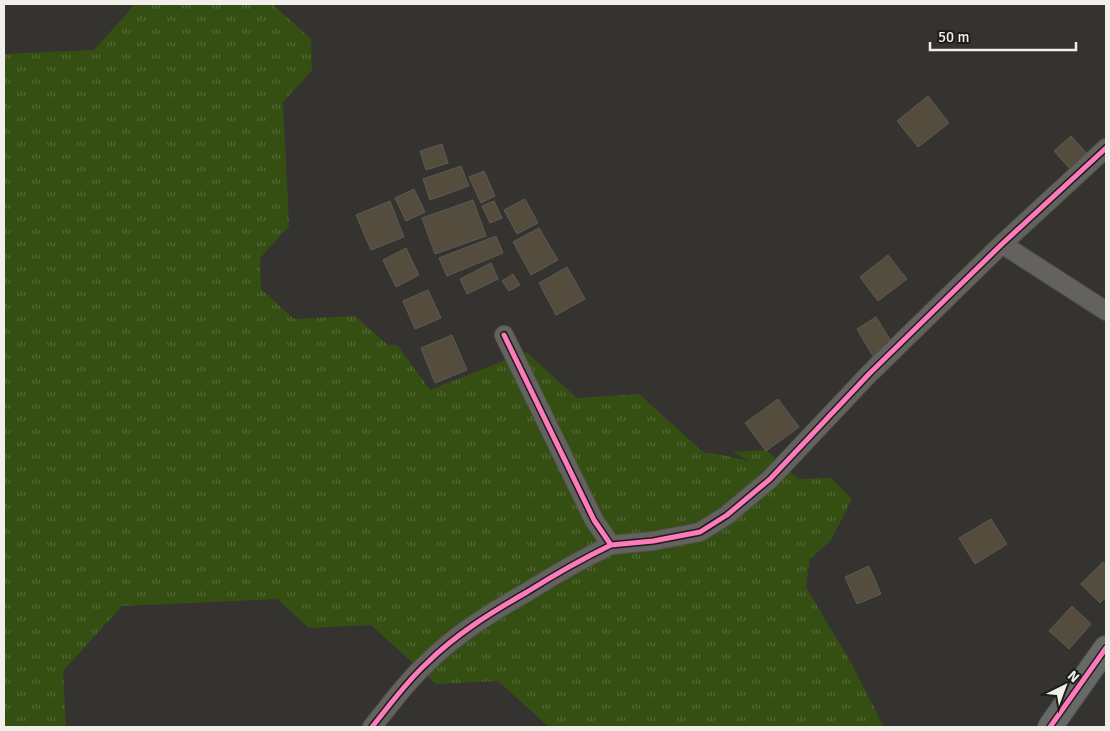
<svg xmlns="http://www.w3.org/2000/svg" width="1110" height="731" font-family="Signika,sans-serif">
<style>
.grass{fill:url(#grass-tufts)}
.building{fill:#544c3d;stroke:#5c5a57}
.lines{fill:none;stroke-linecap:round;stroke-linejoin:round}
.street-casing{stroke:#53524f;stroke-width:20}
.secondary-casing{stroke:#53524f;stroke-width:26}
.street{stroke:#63625f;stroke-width:18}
.secondary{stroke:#666966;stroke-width:24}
.cycleway-casing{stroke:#1e1c19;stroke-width:8}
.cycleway{stroke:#fd7abc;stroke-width:5}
</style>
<defs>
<pattern id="grass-tufts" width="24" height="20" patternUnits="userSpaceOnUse" patternTransform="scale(1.25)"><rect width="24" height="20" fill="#354f13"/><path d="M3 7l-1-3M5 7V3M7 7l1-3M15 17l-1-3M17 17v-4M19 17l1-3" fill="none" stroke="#536936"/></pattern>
</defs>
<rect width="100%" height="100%" fill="#353330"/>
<path class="grass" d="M 135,4 L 272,4 L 311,39 L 312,70 L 283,102 L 289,226 L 260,258 L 261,289 L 294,319 L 355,316 L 388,345 L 397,345 L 430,390 L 526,352 L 577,398 L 639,394 L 704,453 L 712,453 L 749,461 L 733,452 L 766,450 L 798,479 L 831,478 L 852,499 L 831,540 L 810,559 L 806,587 L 851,663 L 884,727 L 549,727 L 498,681 L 436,684 L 371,625 L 309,628 L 277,599 L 122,606 L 63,671 L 66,727 L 4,727 L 4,54 L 94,50 Z"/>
<path class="building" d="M 928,96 L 949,123 L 918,147 L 897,121 Z
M 1071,136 L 1089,156 L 1072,171 L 1054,151 Z
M 442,144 L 448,163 L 426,170 L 420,151 Z
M 461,166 L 469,186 L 430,200 L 423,179 Z
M 484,171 L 495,196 L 481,203 L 469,177 Z
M 414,189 L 425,212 L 406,221 L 395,198 Z
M 525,199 L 538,223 L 517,234 L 504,210 Z
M 473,200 L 486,236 L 435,254 L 422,218 Z
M 390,201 L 404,237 L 371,250 L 356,215 Z
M 494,201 L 502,218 L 490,223 L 482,206 Z
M 539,228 L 558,260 L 531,275 L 513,242 Z
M 496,236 L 503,253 L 447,276 L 439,258 Z
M 406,248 L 419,275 L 396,287 L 383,260 Z
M 888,255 L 907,279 L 878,301 L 860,277 Z
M 491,263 L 498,279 L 467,294 L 460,279 Z
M 567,267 L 585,299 L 556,315 L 539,283 Z
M 513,274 L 520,285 L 509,291 L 502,281 Z
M 428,290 L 441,318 L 415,329 L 403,301 Z
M 876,317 L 894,346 L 874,358 L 857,329 Z
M 452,335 L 467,370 L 435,383 L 421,348 Z
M 778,399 L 799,427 L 766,451 L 745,423 Z
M 991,519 L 1007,544 L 975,564 L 959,538 Z
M 1103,562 L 1106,566 L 1106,597 L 1100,603 L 1081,584 Z
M 869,566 L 881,594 L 857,604 L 845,577 Z
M 1072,606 L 1091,624 L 1069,649 L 1049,631 Z"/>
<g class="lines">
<defs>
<path id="street" d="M 1002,244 L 1106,311
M 611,545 L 653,541 L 700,532 L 727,515 L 770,479 L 869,374 L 1002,244 L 1106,148
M 372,727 C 390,705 406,682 427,663 C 456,634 492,612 527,592 C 554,575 582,559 611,545 L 594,520 L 504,335"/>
<path id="secondary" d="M 1050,727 L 1106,648"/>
</defs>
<use href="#street" class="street-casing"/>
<use href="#secondary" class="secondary-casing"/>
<use href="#street" class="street"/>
<use href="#secondary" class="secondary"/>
<defs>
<path id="cycleway" d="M 611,545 L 653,541 L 700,532 L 727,515 L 770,479 L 869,374 L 1002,244 L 1106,148
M 372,727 C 390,705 406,682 427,663 C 456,634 492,612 527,592 C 554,575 582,559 611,545 L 594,520 L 504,335
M 1050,727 L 1106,648"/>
</defs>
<use href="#cycleway" class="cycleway-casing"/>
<use href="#cycleway" class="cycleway"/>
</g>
<rect width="1110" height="731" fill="none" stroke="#f1efea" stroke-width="10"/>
<g transform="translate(1065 686) rotate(42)" stroke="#1e1c19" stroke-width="4" paint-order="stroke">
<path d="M0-4L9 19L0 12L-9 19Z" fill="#f1efea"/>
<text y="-8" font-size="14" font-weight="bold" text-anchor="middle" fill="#f1efea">N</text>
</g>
<path d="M930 42v8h146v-8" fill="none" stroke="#f1efea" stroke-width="2.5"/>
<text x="938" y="42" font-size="15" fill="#f1efea" stroke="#1e1c19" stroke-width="4" paint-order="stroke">50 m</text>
</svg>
